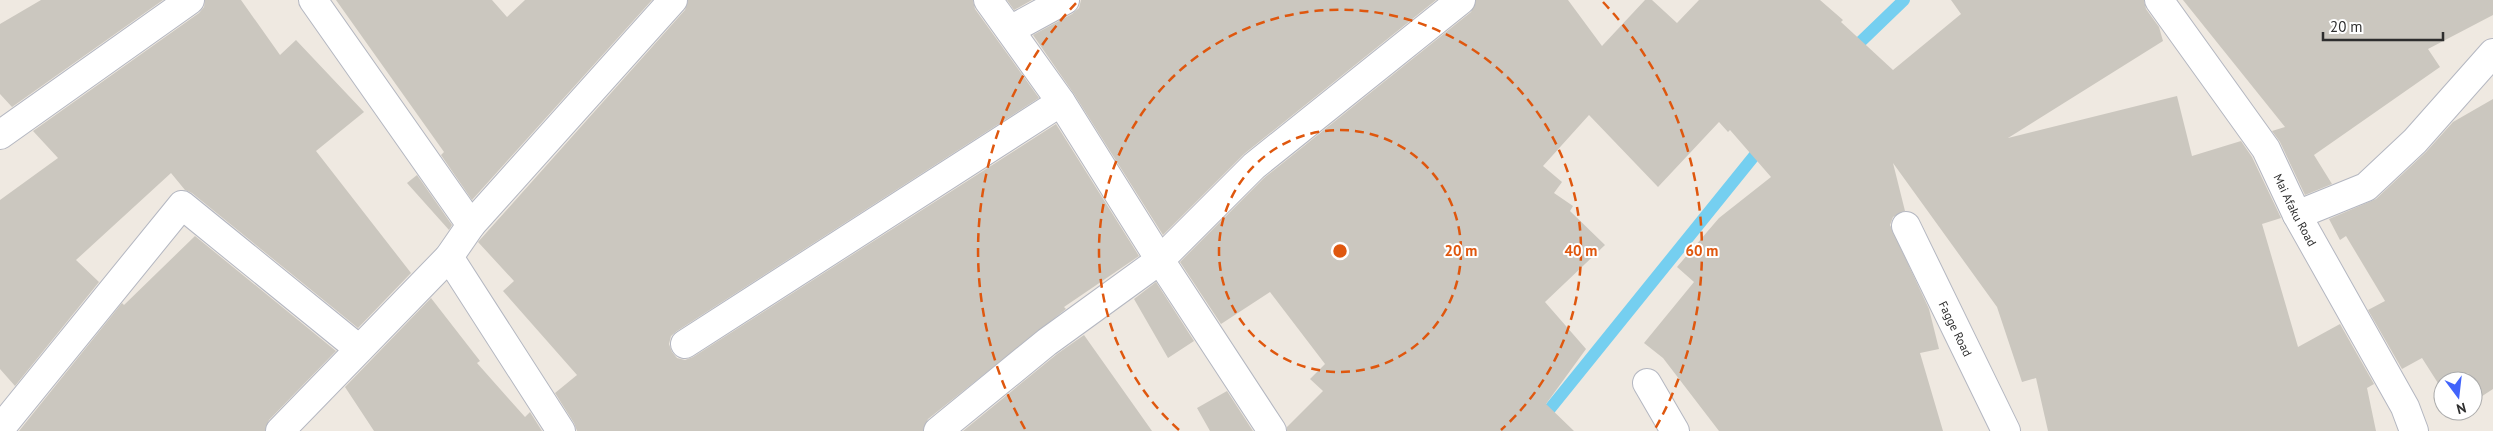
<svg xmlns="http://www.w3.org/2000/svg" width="2493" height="431" font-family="'PT Sans',sans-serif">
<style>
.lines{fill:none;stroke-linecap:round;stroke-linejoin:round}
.stream{stroke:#75cff0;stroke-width:12}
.building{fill:#cbc7bf}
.street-casing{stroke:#b4b7c1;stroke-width:30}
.street{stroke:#fff;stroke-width:28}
.ring{fill:none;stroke:#df570e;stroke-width:2.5;stroke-dasharray:9 6}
.labels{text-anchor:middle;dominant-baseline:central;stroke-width:4;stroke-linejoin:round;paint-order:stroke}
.street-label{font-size:12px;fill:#2e2e2e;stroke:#fff}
.centre{fill:#df570e;stroke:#fff;stroke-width:2.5}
.ring-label{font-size:15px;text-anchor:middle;font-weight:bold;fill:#df570e;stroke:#fff;stroke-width:4;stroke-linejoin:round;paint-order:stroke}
</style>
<rect width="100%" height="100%" fill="#efe9e1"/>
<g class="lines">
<path class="stream" d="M 1850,52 L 1904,0
M 1532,431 L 1763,145"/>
</g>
<path class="building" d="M 41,0 L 163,0 L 12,107 L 0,94 L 0,24 Z
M 205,0 L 241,0 L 280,55 L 296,40 L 364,112 L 316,151 L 411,273 L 358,328 L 192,193 L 185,190 L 171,173 L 76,260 L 99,282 L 15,386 L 0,369 L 0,200 L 58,158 L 33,131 L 199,13 L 204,7 Z
M 336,0 L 492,0 L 507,17 L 525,0 L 652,0 L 472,200 L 441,155 L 444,152 Z
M 688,0 L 973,0 L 975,9 L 1039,98 L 677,331 L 671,336 L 669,344 L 672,352 L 677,358 L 685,360 L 693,357 L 1056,124 L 1139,256 L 1064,307 L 1066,309 L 928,419 L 923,431 L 577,431 L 574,423 L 555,393 L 577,375 L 503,291 L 514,281 L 478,242 L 685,10 Z
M 1007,0 L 1032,0 L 1014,10 Z
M 1081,0 L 1436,0 L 1244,154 L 1163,235 L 1074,94 L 1033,35 L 1072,14 L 1079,8 Z
M 1476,0 L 1568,0 L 1602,46 L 1645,0 L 1652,0 L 1677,23 L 1699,0 L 1820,0 L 1843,20 L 1841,22 L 1893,70 L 1961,14 L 1951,0 L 2144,0 L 2146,9 L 2159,27 L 2163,41 L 2008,138 L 2177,96 L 2192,156 L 2241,141 L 2252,157 L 2281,218 L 2262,224 L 2298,347 L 2340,324 L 2374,384 L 2367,388 L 2376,431 L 2048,431 L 2036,378 L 2022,382 L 1997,307 L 1893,163 L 1905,211 L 1893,217 L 1890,225 L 1929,309 L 1939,349 L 1920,353 L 1943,431 L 1719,431 L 1663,358 L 1644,343 L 1694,282 L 1677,267 L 1719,218 L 1771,177 L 1730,130 L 1728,132 L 1719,122 L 1658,187 L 1589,115 L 1543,166 L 1562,182 L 1554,193 L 1573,206 L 1570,211 L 1605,245 L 1545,302 L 1586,349 L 1546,404 L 1574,431 L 1287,431 L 1287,427 L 1323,391 L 1310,379 L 1325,364 L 1270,292 L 1221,324 L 1180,262 L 1264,178 L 1471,12 Z
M 2183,0 L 2493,0 L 2493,15 L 2428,49 L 2440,67 L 2314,155 L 2332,184 L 2305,195 L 2280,142 L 2272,131 L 2285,127 Z
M 2493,99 L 2493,389 L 2473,402 L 2473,381 L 2443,381 L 2443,391 L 2422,358 L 2402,369 L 2368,310 L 2385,301 L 2346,236 L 2340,240 L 2329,219 L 2376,199 L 2426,152 L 2453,122 Z
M 417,175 L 452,225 L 449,230 L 407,183 Z
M 195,236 L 336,351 L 269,420 L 265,431 L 19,431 L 122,303 L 124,305 Z
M 1156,282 L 1194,341 L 1168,358 L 1134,299 Z
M 431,298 L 480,361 L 477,363 L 525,417 L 530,412 L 542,431 L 374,431 L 345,387 Z
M 1084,335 L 1152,431 L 963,431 L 1057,354 Z
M 1227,391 L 1253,431 L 1210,431 L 1197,408 Z"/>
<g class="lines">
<defs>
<g id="street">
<path d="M 313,0 L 471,225"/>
<path d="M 988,0 L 1061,102 L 1160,260 L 1272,431"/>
<path id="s1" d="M 2159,0 L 2266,149 L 2297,215 L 2405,407 L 2414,431"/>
<path d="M 1010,30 L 1065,0"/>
<path d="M 0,135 L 190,0"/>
<path d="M 2297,215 L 2366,187 L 2415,141 L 2493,53"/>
<path id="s2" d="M 1906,226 L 2006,431"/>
<path d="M 449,257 L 561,431"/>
<path d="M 685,344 L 1061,102"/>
<path d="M 1647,383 L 1675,431"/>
<path d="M 0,429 L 182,205 L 359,349"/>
<path d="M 280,431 L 449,257 L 471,225 L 673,0"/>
<path d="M 938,431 L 1047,342 L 1160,260 L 1254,166 L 1461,0"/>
</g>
</defs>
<use href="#street" class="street-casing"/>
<use href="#street" class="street"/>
</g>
<g class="ring">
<circle cx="1340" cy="251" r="121"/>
<path d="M1179 430A241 241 0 1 1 1501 430"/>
<path d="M1025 429A362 362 0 0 1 1077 2M1603 2A362 362 0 0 1 1655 429"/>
</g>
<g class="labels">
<g class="street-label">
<text stroke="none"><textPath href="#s1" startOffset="251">Mai Afaku Road</textPath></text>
<text stroke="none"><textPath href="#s2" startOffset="114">Fagge Road</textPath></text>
</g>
</g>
<circle cx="1340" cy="251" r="8" class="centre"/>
<g class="ring-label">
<text x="1461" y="256">20 m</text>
<text x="1581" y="256">40 m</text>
<text x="1702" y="256">60 m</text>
</g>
<g transform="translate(2458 396) rotate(165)"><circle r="24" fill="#ffffff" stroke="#ababab"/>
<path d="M0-4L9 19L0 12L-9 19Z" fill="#4264fb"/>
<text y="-8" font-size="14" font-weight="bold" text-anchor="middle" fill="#2e2e2e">N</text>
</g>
<path d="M2323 32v8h120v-8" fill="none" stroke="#2e2e2e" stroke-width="2.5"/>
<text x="2330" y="32" font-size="15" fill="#2e2e2e" stroke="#ffffff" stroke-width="4" paint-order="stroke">20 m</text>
</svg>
